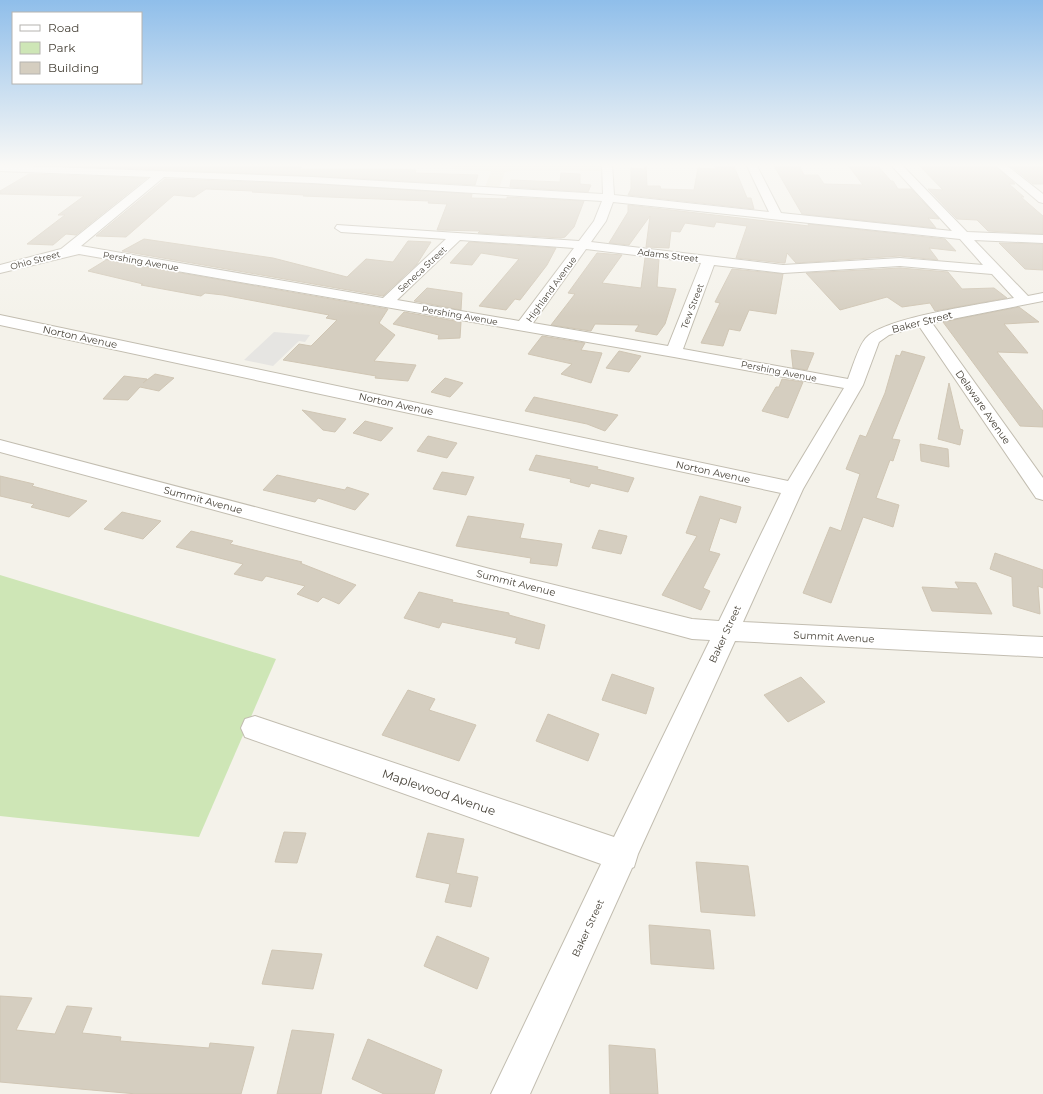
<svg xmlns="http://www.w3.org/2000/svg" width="1043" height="1094" font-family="Montserrat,sans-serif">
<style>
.education{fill:#ece7d5}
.green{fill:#cee6b6}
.parking{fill:#e6e5e2}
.building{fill:#d5cec0;stroke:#d0c6b4}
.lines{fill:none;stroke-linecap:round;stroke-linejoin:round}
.minor-casing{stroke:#c2bdb0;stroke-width:2}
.minor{fill:#fff;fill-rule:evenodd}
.labels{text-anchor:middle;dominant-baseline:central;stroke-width:3.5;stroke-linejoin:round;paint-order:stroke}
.far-street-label{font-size:9px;fill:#484339;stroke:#fff}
.street-label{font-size:10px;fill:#484339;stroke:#fff}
.near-street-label{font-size:12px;fill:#484339;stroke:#fff}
</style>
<rect width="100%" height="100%" fill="#f4f2ea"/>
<path class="education" d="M 454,164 L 602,164 L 603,171 L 517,170 L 505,172 L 499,188 L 485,187 L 491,172 L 490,171 L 452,169 Z"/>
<path class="green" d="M 0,575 L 276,659 L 199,837 L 0,816 Z"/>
<path class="parking" d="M 274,332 L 310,335 L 305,342 L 299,341 L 273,366 L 244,360 Z"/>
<path class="building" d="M 45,164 L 237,164 L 236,165 L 302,167 L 299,169 L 395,169 L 416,170 L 415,173 L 478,175 L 475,185 L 312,176 L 43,165 Z
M 714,164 L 733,164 L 747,198 L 751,198 L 754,209 L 628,195 L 631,189 L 631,168 L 644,169 L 646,165 L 647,186 L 660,186 L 661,189 L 694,190 L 698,168 L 716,169 Z
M 773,164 L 799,165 L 804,175 L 818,175 L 824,184 L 863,185 L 848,165 L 878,166 L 891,181 L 893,181 L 898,189 L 911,189 L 939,219 L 928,218 L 936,228 L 802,214 Z
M 918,164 L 993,164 L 1015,184 L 1009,184 L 1024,197 L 1021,197 L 1043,216 L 1043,234 L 988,231 L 977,220 L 957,219 L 928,189 L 943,190 Z
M 1008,164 L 1043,164 L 1043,184 L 1033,184 Z
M 561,173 L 580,174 L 580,184 L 591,185 L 588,192 L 510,187 L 511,180 L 560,182 Z
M 29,174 L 147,178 L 76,235 L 66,234 L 53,245 L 27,244 L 65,215 L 58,215 L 84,196 L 0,194 L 0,191 Z
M 165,179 L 312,184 L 472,194 L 471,198 L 507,199 L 507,197 L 584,201 L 574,227 L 565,237 L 561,238 L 478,233 L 480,231 L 437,230 L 447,204 L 428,203 L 429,201 L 303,196 L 304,195 L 252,192 L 253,191 L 206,189 L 194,197 L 174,195 L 126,237 L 96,236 Z
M 628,205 L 809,226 L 808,224 L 945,239 L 956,251 L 929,248 L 938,260 L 900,256 L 796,263 L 787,253 L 785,263 L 783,263 L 736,258 L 747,226 L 716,222 L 714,227 L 685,223 L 680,232 L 671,231 L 669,248 L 646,247 L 650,216 L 629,245 L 609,243 L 628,212 Z
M 144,239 L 273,258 L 347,277 L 366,259 L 393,262 L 408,241 L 431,242 L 417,264 L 383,296 L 122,251 Z
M 469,242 L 556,248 L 547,265 L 534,282 L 520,300 L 515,299 L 506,310 L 479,306 L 519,259 L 481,253 L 472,265 L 450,263 Z
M 999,243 L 1043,244 L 1043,270 L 1025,269 Z
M 597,253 L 622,255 L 602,283 L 641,288 L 645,258 L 659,259 L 657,287 L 676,289 L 665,324 L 657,335 L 635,331 L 639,325 L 595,324 L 591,331 L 551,325 L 575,294 L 568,293 Z
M 106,260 L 388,309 L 379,323 L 395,335 L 374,361 L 416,365 L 408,381 L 375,378 L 376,376 L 283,360 L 299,344 L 311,346 L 337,320 L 326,318 L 329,315 L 223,295 L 205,293 L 201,296 L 141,285 L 143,284 L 88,271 Z
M 900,268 L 948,272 L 962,289 L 994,288 L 1007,298 L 935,311 L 930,303 L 902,307 L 887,297 L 840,310 L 806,273 Z
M 732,269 L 783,274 L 776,314 L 749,310 L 740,331 L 729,329 L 723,346 L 701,343 L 720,303 L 715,302 Z
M 427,288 L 462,293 L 461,310 L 414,301 Z
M 1019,307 L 1039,322 L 1004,324 L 1028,353 L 997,352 L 1043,411 L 1043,427 L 1020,426 L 943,322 Z
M 404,312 L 461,322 L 460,338 L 438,339 L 439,335 L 393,324 Z
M 542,336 L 585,343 L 581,350 L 602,353 L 591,383 L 561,374 L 572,364 L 528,354 Z
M 791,350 L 814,353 L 807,370 L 793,368 Z
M 619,351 L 641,356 L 629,372 L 606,368 Z
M 902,351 L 925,357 L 892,439 L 900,440 L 893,461 L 890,460 L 876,498 L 899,505 L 893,527 L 863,517 L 831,603 L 803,593 L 830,527 L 841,531 L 860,474 L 846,469 L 860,435 L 866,437 L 885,393 L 896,355 L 900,356 Z
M 155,374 L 174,378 L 159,391 L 140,387 L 128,400 L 103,399 L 124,376 L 147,379 L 143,383 Z
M 445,378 L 463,383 L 450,397 L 431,392 Z
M 782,379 L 803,382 L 788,418 L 762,411 L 776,387 L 779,387 Z
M 949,383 L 960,429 L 963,430 L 960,445 L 938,439 Z
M 534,397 L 618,415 L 605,431 L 587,424 L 525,411 Z
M 302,410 L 346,419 L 335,432 L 323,430 Z
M 365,421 L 393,428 L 381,441 L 353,433 Z
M 428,436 L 457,443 L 447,458 L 417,451 Z
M 920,444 L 948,449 L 949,467 L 921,461 Z
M 536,455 L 598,467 L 597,469 L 634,478 L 628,492 L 591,483 L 589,487 L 570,482 L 571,479 L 529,470 Z
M 442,472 L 474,477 L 466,495 L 433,489 Z
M 277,475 L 345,490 L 347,487 L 369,494 L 355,510 L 318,498 L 315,502 L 263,490 Z
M 0,476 L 34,484 L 32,486 L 87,501 L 69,517 L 31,507 L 34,504 L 0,496 Z
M 700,496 L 741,507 L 736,523 L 720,518 L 709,551 L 720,554 L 703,588 L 710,591 L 701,610 L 662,595 L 697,536 L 686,533 Z
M 122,512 L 161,521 L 143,539 L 104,529 Z
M 468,516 L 524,524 L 520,538 L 562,544 L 557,566 L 530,563 L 531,558 L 456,546 Z
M 599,530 L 627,536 L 621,554 L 592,548 Z
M 191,531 L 233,541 L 230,544 L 302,562 L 300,563 L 356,585 L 339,604 L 323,597 L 318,602 L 297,594 L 305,586 L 266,576 L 262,581 L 234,574 L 243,564 L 176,547 Z
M 995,553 L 1043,570 L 1043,588 L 1038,586 L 1040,614 L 1013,606 L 1012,577 L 990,569 Z
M 955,582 L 976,583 L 992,614 L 932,611 L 922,587 L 959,589 Z
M 419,592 L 453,600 L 452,602 L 509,613 L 509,615 L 545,625 L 539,649 L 515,643 L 517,638 L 442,622 L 439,628 L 404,618 Z
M 612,674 L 654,688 L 646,714 L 602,700 Z
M 801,677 L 825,702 L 788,722 L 764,695 Z
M 408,690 L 435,699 L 429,710 L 476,725 L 459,761 L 382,735 Z
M 548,714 L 599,734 L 588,761 L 536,741 Z
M 284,832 L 306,833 L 297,863 L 275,862 Z
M 428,833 L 464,839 L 456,873 L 478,877 L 471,907 L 445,902 L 450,884 L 416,877 Z
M 696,862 L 748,866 L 755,916 L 701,912 Z
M 649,925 L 710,930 L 714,969 L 651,964 Z
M 437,936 L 489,958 L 477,989 L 424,966 Z
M 272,950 L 322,954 L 313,989 L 262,984 Z
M 0,996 L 32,998 L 16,1030 L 55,1034 L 67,1006 L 92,1008 L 82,1033 L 121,1037 L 120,1041 L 209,1048 L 210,1043 L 254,1047 L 241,1094 L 137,1094 L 0,1082 Z
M 292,1030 L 334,1034 L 321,1094 L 277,1094 Z
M 368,1039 L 442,1070 L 434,1094 L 384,1094 L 352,1079 Z
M 609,1045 L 655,1049 L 658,1094 L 610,1094 Z"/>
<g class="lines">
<defs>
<path id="minor" d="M 602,164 L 612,164 L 614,195 L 769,212 L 746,164 L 756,164 L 781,213 L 952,231 L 890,164 L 901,164 L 967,232 L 1043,235 L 1043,243 L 974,240 L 1028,296 L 1043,293 L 1043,301 L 932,323 L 1043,478 L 1043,500 L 1036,498 L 919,326 L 889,335 L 879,342 L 863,385 L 803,489 L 743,622 L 1043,637 L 1043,657 L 735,641 L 638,854 L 634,867 L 632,868 L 530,1094 L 491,1094 L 601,864 L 245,737 L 241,728 L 245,719 L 255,716 L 614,837 L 710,640 L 692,639 L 0,452 L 0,440 L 490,569 L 692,619 L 719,621 L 781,493 L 0,325 L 0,315 L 788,481 L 844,388 L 674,357 L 79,254 L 0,273 L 0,265 L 61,249 L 151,177 L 0,171 L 0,165 L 312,177 L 603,194 ZM 164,177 L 312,183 L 602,201 L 594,221 L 579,241 L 337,225 L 335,228 L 341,232 L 446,239 L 383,298 L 81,246 ZM 613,202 L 960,239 L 983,265 L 900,258 L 783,265 L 591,242 L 606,221 ZM 460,240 L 574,248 L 519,321 L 397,300 ZM 586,249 L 701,263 L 668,346 L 533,323 ZM 714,265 L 783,273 L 900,266 L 992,274 L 1014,298 C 983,304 887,317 867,337 C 859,344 852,369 848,379 L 683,349 Z
M 994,164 L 1005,164 L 1043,194 L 1043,203 L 1039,202 Z"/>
</defs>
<use href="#minor" class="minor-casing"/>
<use href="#minor" class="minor"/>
</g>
<linearGradient id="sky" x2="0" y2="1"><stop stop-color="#8fbeea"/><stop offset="0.52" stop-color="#faf9f6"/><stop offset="1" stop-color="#faf9f6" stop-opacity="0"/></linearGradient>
<rect width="1043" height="317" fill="url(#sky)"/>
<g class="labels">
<g class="far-street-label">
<text transform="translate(668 255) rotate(7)">Adams Street</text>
<text transform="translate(35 260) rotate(-15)">Ohio Street</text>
<text transform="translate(141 261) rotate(10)">Pershing Avenue</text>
<text transform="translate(422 269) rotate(-43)">Seneca Street</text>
<text transform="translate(551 289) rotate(-54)">Highland Avenue</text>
<text transform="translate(692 306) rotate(-69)">Tew Street</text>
<text transform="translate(460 315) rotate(10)">Pershing Avenue</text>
<text transform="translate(779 371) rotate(11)">Pershing Avenue</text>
</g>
<g class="street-label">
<text transform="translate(922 322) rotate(-14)">Baker Street</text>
<text transform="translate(80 337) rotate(12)">Norton Avenue</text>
<text transform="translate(396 404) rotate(12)">Norton Avenue</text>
<text transform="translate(983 407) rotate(55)">Delaware Avenue</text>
<text transform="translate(713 472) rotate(12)">Norton Avenue</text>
<text transform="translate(203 500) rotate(15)">Summit Avenue</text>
<text transform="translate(516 583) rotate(14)">Summit Avenue</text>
<text transform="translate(725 634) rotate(-65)">Baker Street</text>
<text transform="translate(834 637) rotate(3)">Summit Avenue</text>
<text transform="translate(588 928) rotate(-65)">Baker Street</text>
</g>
<g class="near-street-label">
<text transform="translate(439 792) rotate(19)">Maplewood Avenue</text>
</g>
</g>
<rect x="12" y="12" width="130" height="72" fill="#ffffff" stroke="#b6b4b0"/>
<rect x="20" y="25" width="20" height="6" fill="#ffffff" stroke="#b6b4b0"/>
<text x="48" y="32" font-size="12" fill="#484339">Road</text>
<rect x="20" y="42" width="20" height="12" fill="#cee6b6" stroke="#b6b4b0"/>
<text x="48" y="52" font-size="12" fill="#484339">Park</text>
<rect x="20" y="62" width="20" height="12" fill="#d5cec0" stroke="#b6b4b0"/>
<text x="48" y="72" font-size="12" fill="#484339">Building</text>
</svg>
